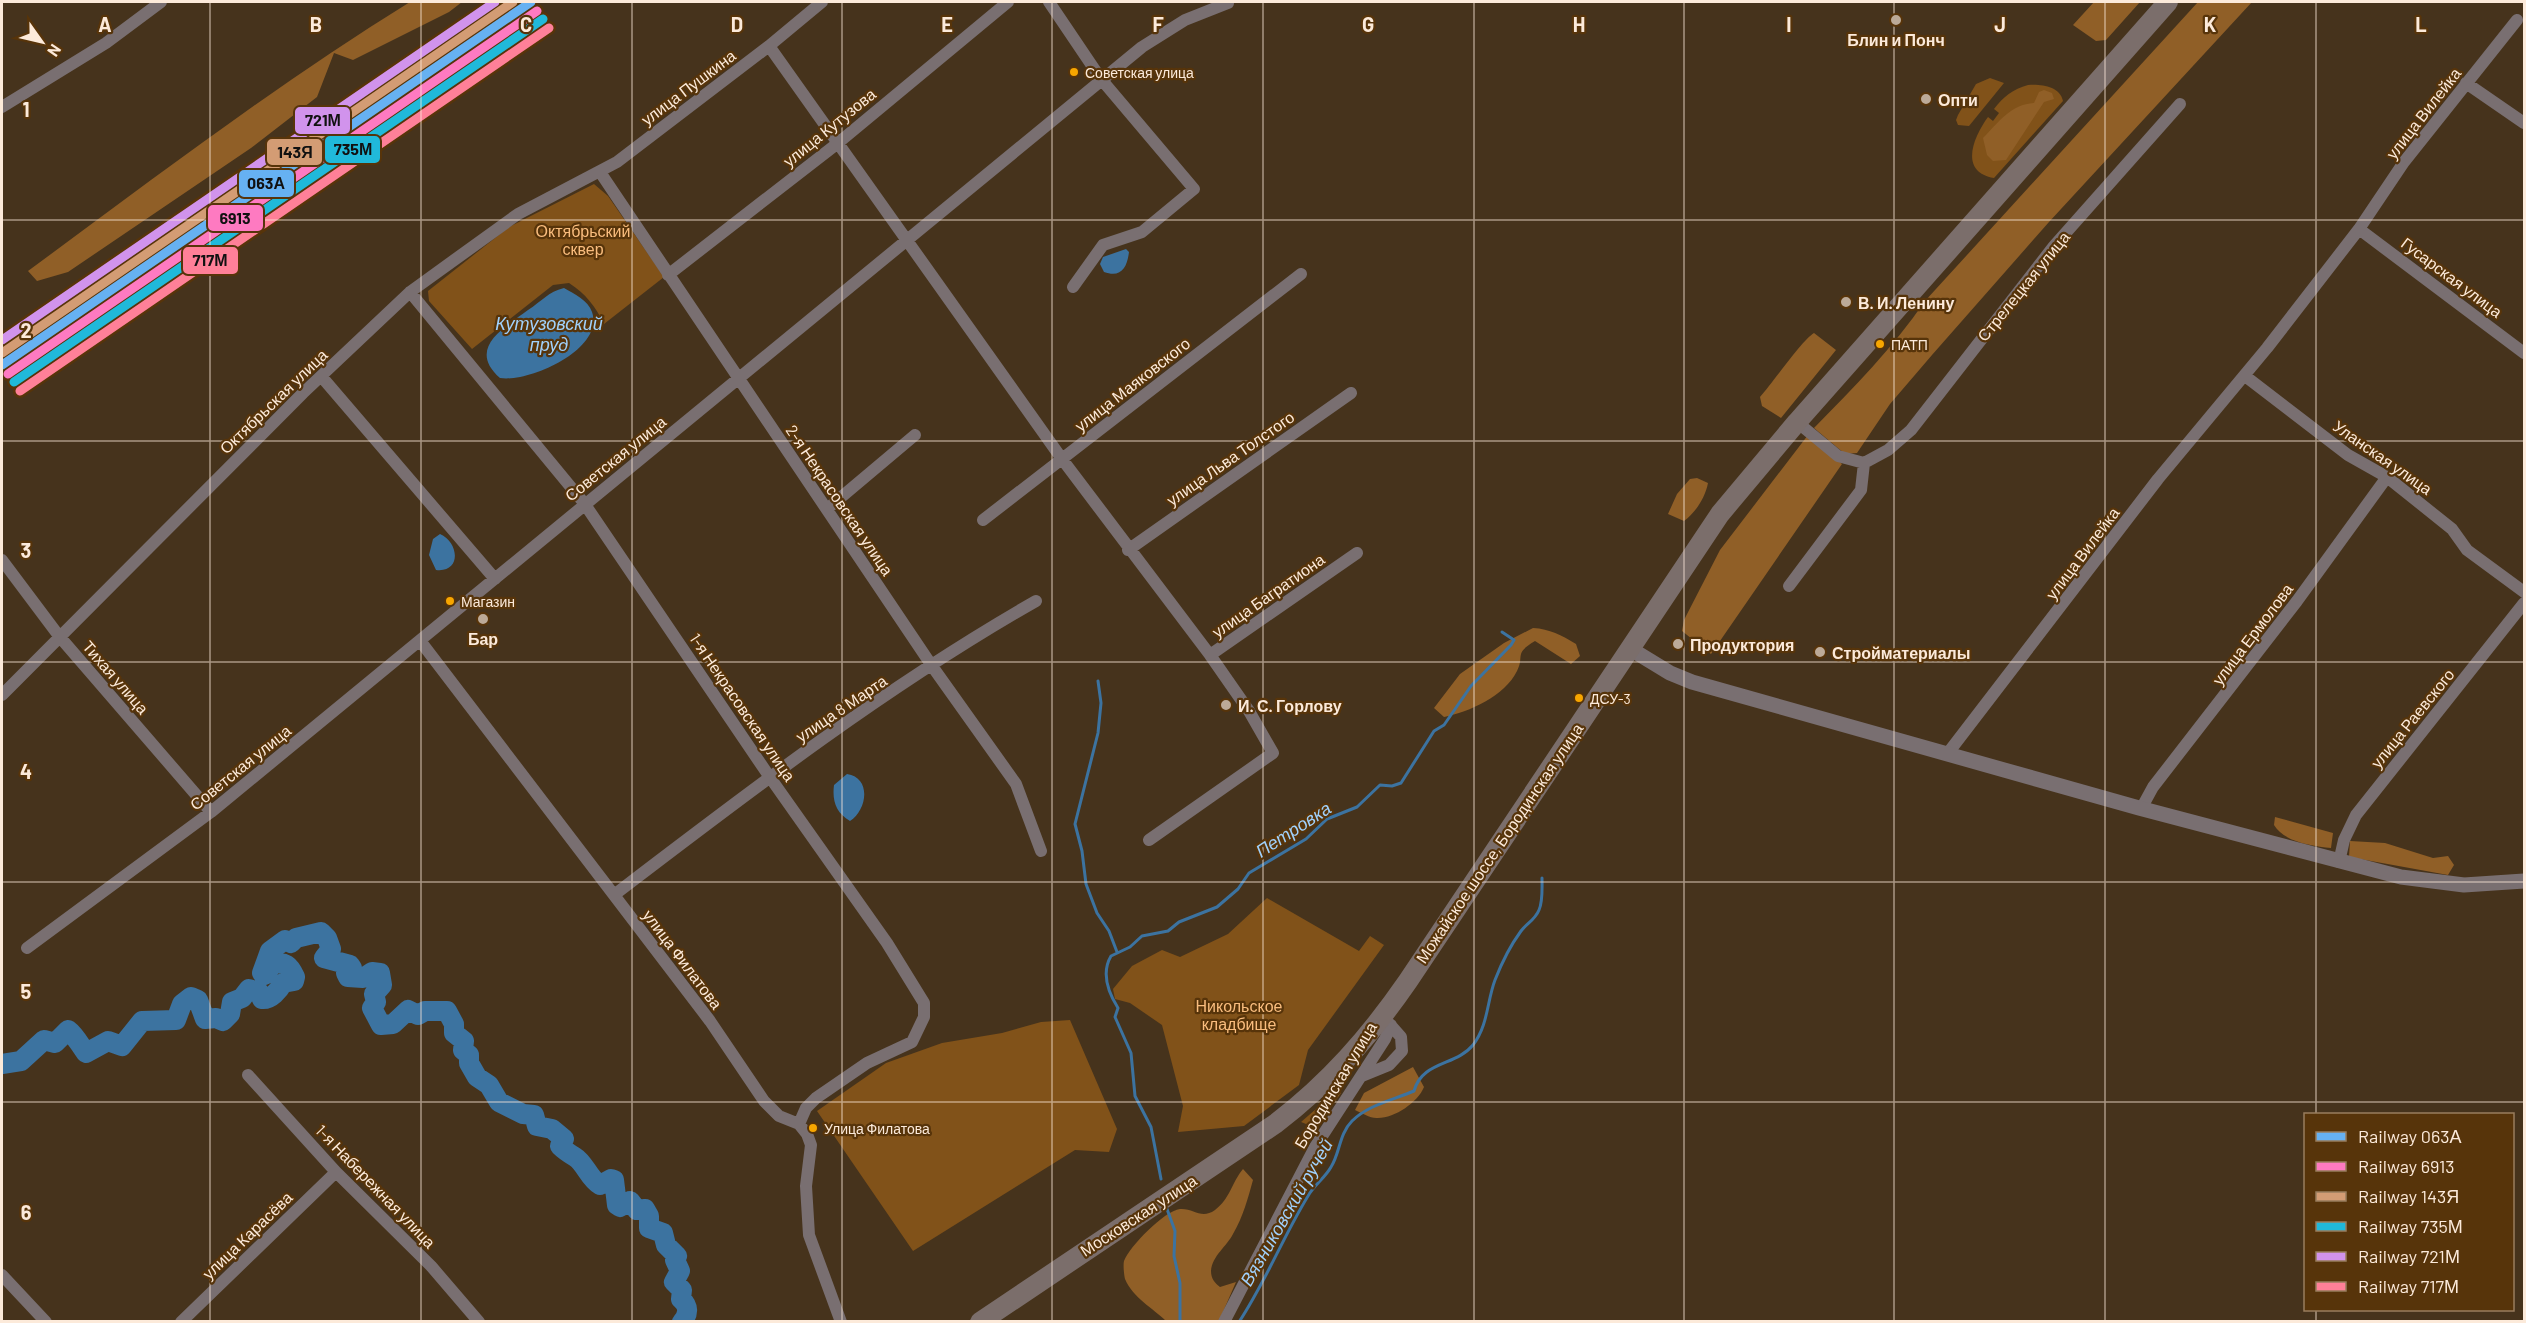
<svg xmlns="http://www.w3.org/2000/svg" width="2526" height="1323" font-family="Barlow,sans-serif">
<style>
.green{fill:#815219}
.forest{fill:#905f27}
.water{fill:#3c73a0}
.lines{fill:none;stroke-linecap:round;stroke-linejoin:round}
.stream{stroke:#3c73a0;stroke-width:3}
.river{stroke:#3c73a0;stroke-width:20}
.minor{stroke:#796f71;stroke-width:12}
.tertiary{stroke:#796f71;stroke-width:15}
.primary{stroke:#7b6e6b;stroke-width:20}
.rail-1-casing{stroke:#57340a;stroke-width:14}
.rail-2-casing{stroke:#57340a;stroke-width:14}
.rail-3-casing{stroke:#57340a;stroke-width:14}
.rail-4-casing{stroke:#57340a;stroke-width:14}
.rail-5-casing{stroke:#57340a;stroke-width:14}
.rail-6-casing{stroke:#57340a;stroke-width:14}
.rail-1{stroke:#66b1f2;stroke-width:9}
.rail-2{stroke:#fe7ac1;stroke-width:9}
.rail-3{stroke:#d39c74;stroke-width:9}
.rail-4{stroke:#20b9da;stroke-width:9}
.rail-5{stroke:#d193ec;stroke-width:9}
.rail-6{stroke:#ff8098;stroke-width:9}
.grid{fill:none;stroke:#fceada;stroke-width:1.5;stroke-opacity:0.55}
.poi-dot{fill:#bcaa98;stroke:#57340a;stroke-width:2}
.bus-dot{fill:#f7a600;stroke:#57340a;stroke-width:2}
.labels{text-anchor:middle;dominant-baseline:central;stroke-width:4.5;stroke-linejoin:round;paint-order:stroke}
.bus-label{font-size:14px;fill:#fceada;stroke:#57340a;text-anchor:start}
.poi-label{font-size:16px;font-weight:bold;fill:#fceada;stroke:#57340a;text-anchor:start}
.street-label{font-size:16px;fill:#fceada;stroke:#57340a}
.park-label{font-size:16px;fill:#fabd7e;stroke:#57340a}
.water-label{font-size:18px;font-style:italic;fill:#a0d1fc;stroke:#57340a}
.grid-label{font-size:20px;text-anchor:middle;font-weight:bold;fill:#fceada;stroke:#57340a;stroke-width:4.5;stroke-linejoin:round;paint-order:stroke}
.line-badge{stroke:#57340a;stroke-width:2}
.pale-badge-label{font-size:16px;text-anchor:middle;font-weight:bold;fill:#111}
</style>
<rect width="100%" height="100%" fill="#46331c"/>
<path class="green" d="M 1990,78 L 2004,83 L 1969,126 L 1958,125 L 1956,120 L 1958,115 L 1976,84 Z
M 2028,85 C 2041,84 2060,86 2063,101 L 1994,178 C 1958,172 1974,136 1988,117 L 1993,121 L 1999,113 L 1994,109 C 2003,97 2013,89 2028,85 Z
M 594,184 L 608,196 L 664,277 L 604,324 C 595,306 586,294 569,283 L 553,285 L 472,349 L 429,301 L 428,291 L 509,227 Z
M 1267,898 L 1359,951 L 1370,936 L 1384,945 L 1308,1050 L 1299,1085 L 1244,1126 L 1178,1132 L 1183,1106 L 1162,1025 L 1130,1003 L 1115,999 L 1113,989 L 1132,966 L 1162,950 L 1180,957 L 1228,934 Z
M 1070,1020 L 1117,1129 L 1109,1152 L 1075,1150 L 913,1251 L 817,1111 L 886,1063 L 942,1043 L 1002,1033 L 1041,1022 Z
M 1339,1089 L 1341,1093 L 1328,1111 L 1306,1124 L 1301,1122 Z"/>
<path class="forest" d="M 410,2 L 462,2 L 449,12 L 353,60 L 334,53 L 317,97 L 251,148 L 68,272 L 37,281 L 28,271 C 153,179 277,84 410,2 Z
M 2094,2 L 2140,2 L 2106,40 L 2096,41 L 2073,25 Z
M 2198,2 L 2252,2 L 2049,222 L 1932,355 L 1890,404 L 1857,453 L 1845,454 L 1814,428 C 1853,388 1893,348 1925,301 Z
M 2044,90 L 2052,93 L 2054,99 L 2044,102 L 2006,160 L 1993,161 L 1987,155 L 1983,138 C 1998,123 2011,104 2034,103 L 2039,92 Z
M 1814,333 L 1836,350 L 1781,418 L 1762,406 L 1760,397 C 1772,384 1802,340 1814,333 Z
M 1808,435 L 1842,464 L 1711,654 L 1682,631 L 1684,620 L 1720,550 Z
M 1697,478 L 1708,483 C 1705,498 1696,512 1684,521 L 1668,514 L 1677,494 L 1690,479 Z
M 1533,628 C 1550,629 1561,635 1576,644 L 1580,656 L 1571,664 L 1535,641 C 1513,654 1525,656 1517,671 C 1505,696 1469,712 1444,717 L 1434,708 L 1460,674 L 1504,643 Z
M 2275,817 L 2333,833 L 2331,848 C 2312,846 2284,842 2274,825 Z
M 2350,841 L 2385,843 L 2433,858 L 2448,856 L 2454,865 L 2448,875 L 2349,857 Z
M 1413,1067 L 1424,1087 C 1418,1102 1395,1118 1378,1118 C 1371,1119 1362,1113 1355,1110 L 1364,1093 Z
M 1243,1169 L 1253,1180 C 1248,1198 1243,1217 1233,1234 C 1227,1246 1212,1256 1211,1271 C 1211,1279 1215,1283 1220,1287 L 1236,1282 L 1219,1321 L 1166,1321 C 1153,1308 1133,1298 1125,1279 C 1124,1275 1123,1265 1124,1261 C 1130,1246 1164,1211 1180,1209 C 1194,1208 1201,1220 1215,1210 C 1230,1199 1232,1182 1243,1169 Z"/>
<path class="water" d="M 1126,249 L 1129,252 C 1127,268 1121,278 1104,272 L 1100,264 L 1103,257 Z
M 564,288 C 574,294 588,300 592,312 C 605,349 529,383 500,378 C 466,348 505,327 528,310 C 542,301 548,292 564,288 Z
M 440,534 C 459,542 462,573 436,570 L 429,555 L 433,539 Z
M 847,774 C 872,778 867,810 850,821 C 836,813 832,801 834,785 Z"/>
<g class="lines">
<path class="stream" d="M 1098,681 L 1101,703 L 1098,733 L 1075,824 L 1082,851 L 1086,884 L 1097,913 L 1109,931 L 1117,952
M 1161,1179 L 1151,1127 L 1135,1096 L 1131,1053 L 1115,1017 L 1118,1008 C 1108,992 1101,973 1111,956 L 1130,947 L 1142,936 L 1168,931 L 1179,922 L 1217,907 L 1238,889 L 1249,873 L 1306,839 L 1327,819 L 1357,807 L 1380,785 L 1392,786 L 1401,783 L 1434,731 L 1444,725 L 1471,686 L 1511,645 L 1514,640 L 1502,632
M 1167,1209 L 1175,1231 L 1174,1256 L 1180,1283 L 1180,1322
M 1239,1322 C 1266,1281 1283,1237 1308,1196 C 1314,1185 1325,1178 1331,1167 C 1340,1153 1339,1134 1352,1121 C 1368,1105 1393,1100 1414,1091 C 1422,1061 1456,1066 1473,1045 C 1488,1026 1487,1001 1495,980 C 1502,962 1510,946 1521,931 C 1527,923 1535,920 1539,910 C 1543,901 1542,888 1542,878"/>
<path class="river" d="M 2,1064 L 21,1061 L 44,1040 L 55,1043 L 68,1030 C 75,1035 80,1045 86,1053 L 108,1041 L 122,1046 L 142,1021 L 176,1020 L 182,1004 L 191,997 L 198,1000 L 205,1019 L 216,1018 L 223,1021 L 230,1014 L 232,1002 L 242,998 L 249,989 L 259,992 L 262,999 C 271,1000 279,990 283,983 L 294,981 L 295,977 C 290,966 285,960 272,965 L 265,975 L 262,973 L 270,951 L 285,940 L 291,943 L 296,938 L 321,932 L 327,938 L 331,949 L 324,958 L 350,965 L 352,968 L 346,973 L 348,977 L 363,978 L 372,972 L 380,973 L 382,985 L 374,994 L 376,1002 L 372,1008 L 381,1025 L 393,1024 L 408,1010 L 418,1015 L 425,1011 L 447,1011 L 454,1024 L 454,1033 L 464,1041 L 463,1050 L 469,1055 L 469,1063 L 477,1077 L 489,1085 L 499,1102 L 523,1114 L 534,1115 L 537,1126 L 552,1129 L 564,1139 L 560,1146 C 565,1151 570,1154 575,1157 C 585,1163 589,1179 600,1185 L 611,1179 L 614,1180 L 617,1205 L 620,1207 L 630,1201 L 637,1210 L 645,1209 L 649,1216 L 649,1228 L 663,1233 L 666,1245 L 677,1256 L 675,1260 L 680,1271 L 674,1282 L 682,1290 L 681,1299 C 689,1306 689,1314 682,1322"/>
<path class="minor" d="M 1049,2 L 1101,79 L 1194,189 L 1142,232 L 1103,245 L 1073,287
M 769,46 L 1062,459 L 1210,655
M 2466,83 L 2524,123
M 2,107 L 106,43 L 161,2
M 600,172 L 932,666 L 1016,784 L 1041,851
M 2359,229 L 2524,353
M 668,275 L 838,143 L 1008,2
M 410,292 L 584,503 L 769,776 L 887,943 L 924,1003 L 924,1017 L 912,1042 L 867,1063 L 816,1098 L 806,1108 L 799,1124
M 321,376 L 495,579
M 2245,376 L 2348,455 L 2387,477 L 2452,529 L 2467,550 L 2524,592
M 1797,422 L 1838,456 L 1864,463 L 1888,450 L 1911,430 L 2054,246 L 2180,104
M 827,509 L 915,435
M 983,520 L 1301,274
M 1128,550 L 1351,393
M 2,560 L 59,636 L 211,812
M 1789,586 L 1861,490 L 1864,463
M 421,642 L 710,1021 L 764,1101 L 779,1116 L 799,1124 L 807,1134 L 811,1145 L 806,1186 L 809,1235 L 841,1322
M 2,695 L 303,393 L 410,292 L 518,214 L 617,162 L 769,46 L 822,2
M 1948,753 L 2158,479 L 2267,348 L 2359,229 L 2404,162 L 2517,20
M 2141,809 L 2153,787 L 2297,601 L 2387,477
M 1149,840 L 1273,753 L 1249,711 L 1210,655 L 1357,553
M 2339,862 L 2344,840 L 2356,815 L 2524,603
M 614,895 C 750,791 887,686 1036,601
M 27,948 L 211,812 L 1142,47 L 1185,20 L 1228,3
M 248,1075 L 336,1172 L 431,1266 L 479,1322
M 1362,1076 L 1389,1065 L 1402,1051 L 1401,1037 L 1386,1020
M 2,1275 L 46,1322
M 181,1322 L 336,1172
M 1224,1322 L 1315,1147 L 1385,1039 L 1391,1025"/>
<path class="tertiary" d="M 1629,648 L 1670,673 L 1692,682 L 2139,808 L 2401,877 L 2464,885 L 2524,881"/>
<path class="primary" d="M 980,1322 L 1275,1124 C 1329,1083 1370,1036 1408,981 L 1720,514 L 1797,422 L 2168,2"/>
<defs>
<path id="rail-1" d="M 2,365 L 531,2"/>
<path id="rail-2" d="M 8,374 L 537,11"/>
<path id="rail-3" d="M 2,353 L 513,2"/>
<path id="rail-4" d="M 14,382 L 543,19"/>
<path id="rail-5" d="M 2,340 L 495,2"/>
<path id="rail-6" d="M 20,391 L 549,28"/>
</defs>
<use href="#rail-1" class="rail-1-casing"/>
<use href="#rail-2" class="rail-2-casing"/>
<use href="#rail-3" class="rail-3-casing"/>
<use href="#rail-4" class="rail-4-casing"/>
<use href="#rail-5" class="rail-5-casing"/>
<use href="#rail-6" class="rail-6-casing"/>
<use href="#rail-1" class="rail-1"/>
<use href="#rail-2" class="rail-2"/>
<use href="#rail-3" class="rail-3"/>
<use href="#rail-4" class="rail-4"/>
<use href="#rail-5" class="rail-5"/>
<use href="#rail-6" class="rail-6"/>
</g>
<path class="grid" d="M 210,2 L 210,1322M 421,2 L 421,1322M 632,2 L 632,1322M 842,2 L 842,1322M 1052,2 L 1052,1322M 1263,2 L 1263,1322M 1474,2 L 1474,1322M 1684,2 L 1684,1322M 1894,2 L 1894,1322M 2105,2 L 2105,1322M 2316,2 L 2316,1114M 2,220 L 2524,220M 2,441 L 2524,441M 2,662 L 2524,662M 2,882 L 2524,882M 2,1102 L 2524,1102M 2316,1310 L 2316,1322"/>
<g class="poi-dot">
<circle cx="1896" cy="20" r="6"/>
<circle cx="1926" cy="99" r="6"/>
<circle cx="1846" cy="302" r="6"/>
<circle cx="483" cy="619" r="6"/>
<circle cx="1678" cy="644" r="6"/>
<circle cx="1820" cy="652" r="6"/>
<circle cx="1226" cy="705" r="6"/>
</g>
<g class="bus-dot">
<circle cx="1074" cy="72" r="5"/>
<circle cx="1880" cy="344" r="5"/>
<circle cx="450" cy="601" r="5"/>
<circle cx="1579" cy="698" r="5"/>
<circle cx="813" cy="1128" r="5"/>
</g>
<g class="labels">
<g class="bus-label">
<text x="1085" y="72">Советская улица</text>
<text x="1891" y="344">ПАТП</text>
<text x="461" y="601">Магазин</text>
<text x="1590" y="698">ДСУ-3</text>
<text x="824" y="1128">Улица Филатова</text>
</g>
<g class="poi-label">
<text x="1896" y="39" text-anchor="middle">Блин и Понч</text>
<text x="1938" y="99">Опти</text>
<text x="1858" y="302">В. И. Ленину</text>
<text x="483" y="638" text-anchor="middle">Бар</text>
<text x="1690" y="644">Продуктория</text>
<text x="1832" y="652">Стройматериалы</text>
<text x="1238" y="705">И. С. Горлову</text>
</g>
<g class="street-label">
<text transform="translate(688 87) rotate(-37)">улица Пушкина</text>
<text transform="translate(2423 113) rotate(-52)">улица Вилейка</text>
<text transform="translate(829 127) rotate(-39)">улица Кутузова</text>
<text transform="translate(2452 277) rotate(37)">Гусарская улица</text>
<text transform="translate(2023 286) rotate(-51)">Стрелецкая улица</text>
<text transform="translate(1132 384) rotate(-38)">улица Маяковского</text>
<text transform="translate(273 401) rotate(-44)">Октябрьская улица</text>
<text transform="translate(2383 457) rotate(35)">Уланская улица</text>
<text transform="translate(615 458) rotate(-39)">Советская улица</text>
<text transform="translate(1230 458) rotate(-35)">улица Льва Толстого</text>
<text transform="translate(840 500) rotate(56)">2-я Некрасовская улица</text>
<text transform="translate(2082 553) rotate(-53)">улица Вилейка</text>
<text transform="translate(1268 595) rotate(-35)">улица Багратиона</text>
<text transform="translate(2252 634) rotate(-53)">улица Ермолова</text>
<text transform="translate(116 677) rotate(49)">Тихая улица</text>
<text transform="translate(743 707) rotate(56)">1-я Некрасовская улица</text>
<text transform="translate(841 708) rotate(-34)">улица 8 Марта</text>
<text transform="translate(2412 718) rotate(-51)">улица Раевского</text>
<text transform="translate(240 767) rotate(-39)">Советская улица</text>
<text transform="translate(1499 843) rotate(-56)">Можайское шоссе, Бородинская улица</text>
<text transform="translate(683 959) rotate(53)">улица Филатова</text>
<text transform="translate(1335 1085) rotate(-59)">Бородинская улица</text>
<text transform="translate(376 1186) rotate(46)">1-я Набережная улица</text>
<text transform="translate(1138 1215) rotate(-33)">Московская улица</text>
<text transform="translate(247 1235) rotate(-44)">улица Карасёва</text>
</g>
<g class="park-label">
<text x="583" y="230">Октябрьский<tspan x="583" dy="18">сквер</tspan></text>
<text x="1239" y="1005">Никольское<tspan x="1239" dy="18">кладбище</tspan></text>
</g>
<g class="water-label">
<text x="549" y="323">Кутузовский<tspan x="549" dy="21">пруд</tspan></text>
<text transform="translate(1293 829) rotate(-33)">Петровка</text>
<text transform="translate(1286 1212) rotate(-60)">Вязниковский ручей</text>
</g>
</g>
<g class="grid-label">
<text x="105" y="32">A</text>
<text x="316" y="32">B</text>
<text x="526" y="32">C</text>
<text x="737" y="32">D</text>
<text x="947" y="32">E</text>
<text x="1158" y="32">F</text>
<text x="1368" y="32">G</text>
<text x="1579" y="32">H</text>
<text x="1789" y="32">I</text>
<text x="2000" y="32">J</text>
<text x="2210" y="32">K</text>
<text x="2421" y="32">L</text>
<text x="26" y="117">1</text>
<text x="26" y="338">2</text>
<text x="26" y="558">3</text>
<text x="26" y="779">4</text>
<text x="26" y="999">5</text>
<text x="26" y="1220">6</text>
</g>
<g class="line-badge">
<rect x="294" y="106" width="57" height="29" rx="6" fill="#d193ec"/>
<rect x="324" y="135" width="57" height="29" rx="6" fill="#20b9da"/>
<rect x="266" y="138" width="57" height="28" rx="6" fill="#d39c74"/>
<rect x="238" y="169" width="57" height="29" rx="6" fill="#66b1f2"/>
<rect x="207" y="204" width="57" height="28" rx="6" fill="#fe7ac1"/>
<rect x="182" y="246" width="57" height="29" rx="6" fill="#ff8098"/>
</g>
<g class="pale-badge-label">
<text x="323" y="126">721М</text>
<text x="353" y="155">735М</text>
<text x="295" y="158">143Я</text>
<text x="266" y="189">063А</text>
<text x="235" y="224">6913</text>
<text x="210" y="266">717М</text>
</g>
<rect width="2526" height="1323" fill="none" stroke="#fceada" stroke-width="6"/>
<rect x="2304" y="1113" width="210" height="198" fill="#57340a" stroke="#997d5d" stroke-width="1.5"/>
<rect x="2316" y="1132" width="30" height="9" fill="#66b1f2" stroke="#997d5d" stroke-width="1.5"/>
<text x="2358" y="1143" font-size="18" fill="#fceada">Railway 063А</text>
<rect x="2316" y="1162" width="30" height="9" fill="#fe7ac1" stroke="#997d5d" stroke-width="1.5"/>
<text x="2358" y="1173" font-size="18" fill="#fceada">Railway 6913</text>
<rect x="2316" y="1192" width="30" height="9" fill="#d39c74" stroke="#997d5d" stroke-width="1.5"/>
<text x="2358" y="1203" font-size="18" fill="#fceada">Railway 143Я</text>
<rect x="2316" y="1222" width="30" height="9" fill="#20b9da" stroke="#997d5d" stroke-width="1.5"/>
<text x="2358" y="1233" font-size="18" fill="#fceada">Railway 735М</text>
<rect x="2316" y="1252" width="30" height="9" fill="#d193ec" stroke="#997d5d" stroke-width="1.5"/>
<text x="2358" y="1263" font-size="18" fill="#fceada">Railway 721М</text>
<rect x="2316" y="1282" width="30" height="9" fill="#ff8098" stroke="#997d5d" stroke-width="1.5"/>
<text x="2358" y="1293" font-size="18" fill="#fceada">Railway 717М</text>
<g transform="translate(42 42) rotate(124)" stroke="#57340a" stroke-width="4.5" paint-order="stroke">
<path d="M0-4.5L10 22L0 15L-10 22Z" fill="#fceada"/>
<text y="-9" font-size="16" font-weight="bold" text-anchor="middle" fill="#fceada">N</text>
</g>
</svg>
